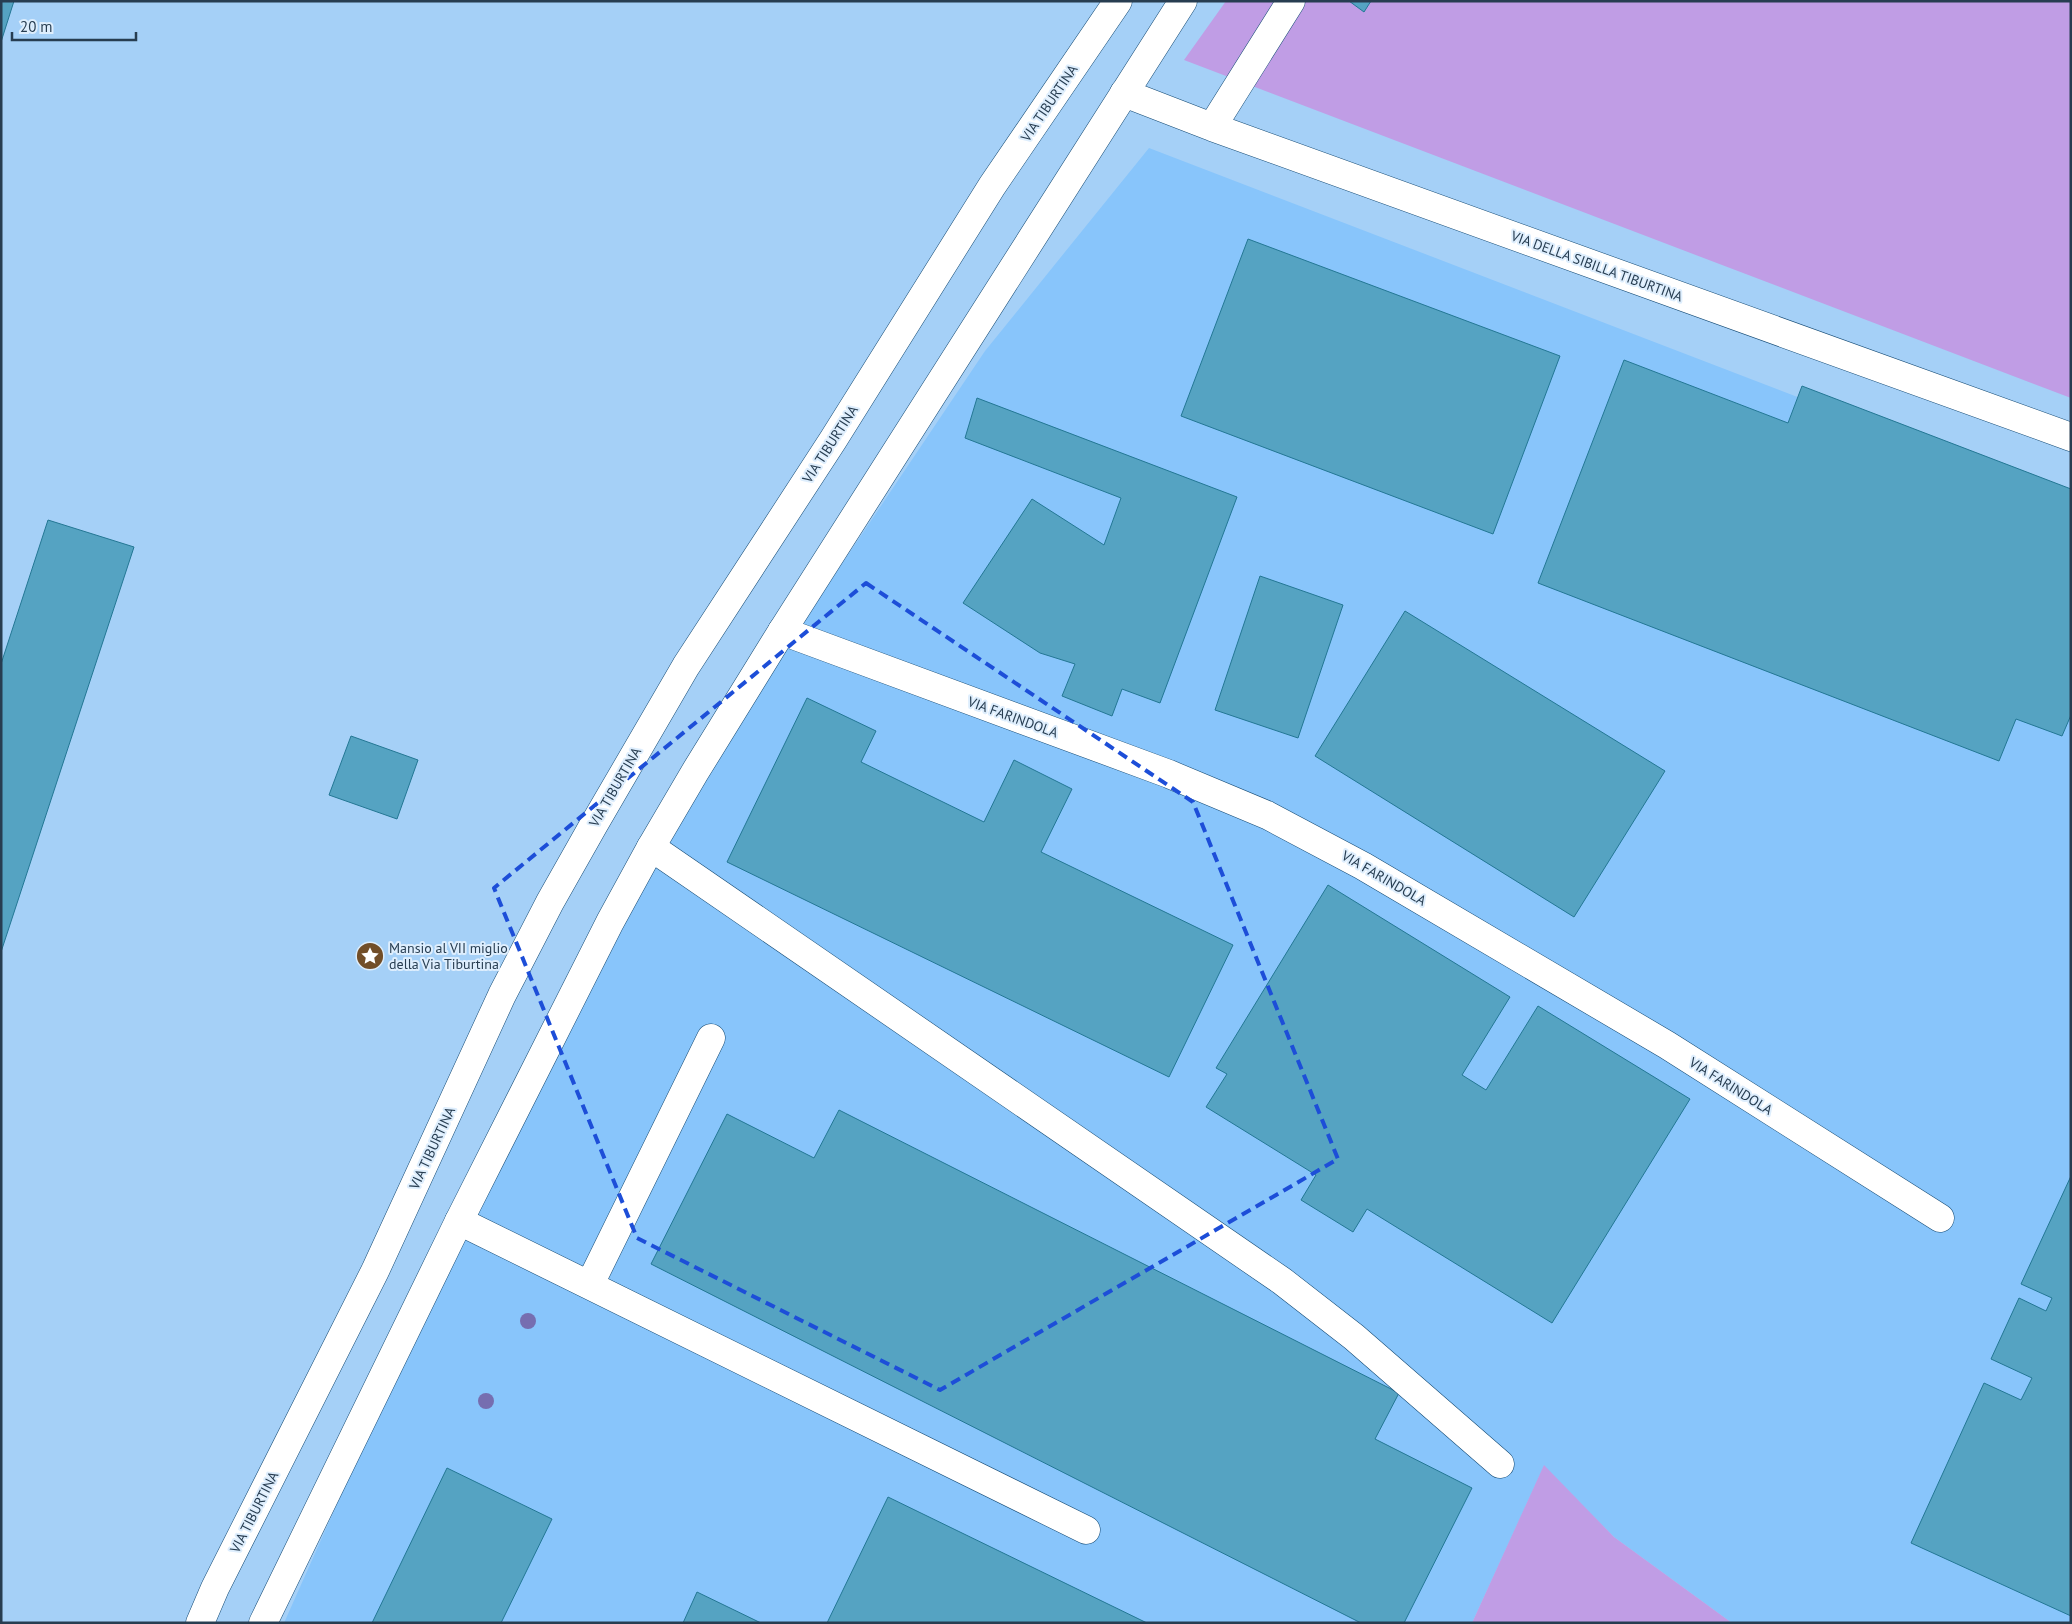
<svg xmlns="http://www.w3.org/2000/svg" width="2072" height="1624" font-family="'PT Sans',sans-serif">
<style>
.built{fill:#88c5fb}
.green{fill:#c09de5}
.building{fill:#55a3c2;stroke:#237794}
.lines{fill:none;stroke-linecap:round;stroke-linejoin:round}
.minor-casing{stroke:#154b75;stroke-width:29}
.major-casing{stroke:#154b75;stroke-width:29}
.minor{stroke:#fff;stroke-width:28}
.major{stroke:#fff;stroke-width:28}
.tree{fill:#766eb0}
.marked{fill:none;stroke:#1d4ed8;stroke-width:4;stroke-dasharray:10 6;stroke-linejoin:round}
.labels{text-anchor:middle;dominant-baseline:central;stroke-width:4;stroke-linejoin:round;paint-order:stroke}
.street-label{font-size:14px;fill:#273d51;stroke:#deeefd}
.poi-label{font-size:14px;fill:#273d51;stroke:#deeefd;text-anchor:start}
</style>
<rect width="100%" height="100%" fill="#a5d0f7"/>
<path class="built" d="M 1149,148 L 2071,502 L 2071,1623 L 1732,1623 L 1614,1537 L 1544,1466 L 1472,1623 L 284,1623 L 398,1367 L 700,775 L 985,351 Z"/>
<path class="green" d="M 1226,1 L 2071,1 L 2071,398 L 1184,60 Z
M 1544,1465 L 1614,1537 L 1732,1623 L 1472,1623 Z"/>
<path class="building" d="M 1,1 L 14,1 L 1,42 Z
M 1349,1 L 1371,1 L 1364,12 Z
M 1248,239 L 1560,356 L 1493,534 L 1181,416 Z
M 1624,360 L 1788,423 L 1802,386 L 2071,489 L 2071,715 L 2062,736 L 2016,719 L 1999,761 L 1538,583 Z
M 977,398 L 1237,497 L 1160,703 L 1122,689 L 1112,716 L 1062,696 L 1075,664 L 1040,653 L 963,603 L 1032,499 L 1104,545 L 1121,498 L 965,438 Z
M 48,520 L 134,547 L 1,952 L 1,664 Z
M 1260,576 L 1343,605 L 1298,738 L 1215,710 Z
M 1405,611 L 1665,771 L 1574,917 L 1315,756 Z
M 807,698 L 876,731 L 861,762 L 984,822 L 1014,760 L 1072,789 L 1041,852 L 1233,945 L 1169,1077 L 727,862 Z
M 351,736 L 418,760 L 397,819 L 329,795 Z
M 1328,885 L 1510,997 L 1462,1075 L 1486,1090 L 1538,1006 L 1690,1099 L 1552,1323 L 1367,1209 L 1353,1232 L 1301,1200 L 1316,1175 L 1206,1107 L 1227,1074 L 1216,1068 Z
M 839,1110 L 1399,1393 L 1375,1439 L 1472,1488 L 1404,1623 L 1361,1623 L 651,1264 L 727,1114 L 814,1158 Z
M 2071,1176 L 2071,1616 L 1911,1543 L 1984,1383 L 2021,1400 L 2032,1378 L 1991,1359 L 2019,1298 L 2046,1311 L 2052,1298 L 2021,1284 Z
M 447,1468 L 552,1519 L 501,1623 L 372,1623 Z
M 888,1497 L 1147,1623 L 827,1623 Z
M 697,1592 L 761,1623 L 683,1623 Z"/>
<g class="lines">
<defs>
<path id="minor" d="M 1124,93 L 1212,127 L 2071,437
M 1212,127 L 1291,1
M 782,631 L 1169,774 L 1267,815 L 1363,866 L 1667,1045 L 1940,1218
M 651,847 L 1282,1281 L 1354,1337 L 1500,1464
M 459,1221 L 1086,1530
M 590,1284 L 711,1038"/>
<path id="major" d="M 200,1623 L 215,1588 L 375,1271 L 502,995 L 550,902 L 593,826 L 686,666 L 833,440 L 992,186 L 1118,1
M 263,1623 L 459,1221 L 610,922 L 651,847 L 695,772 L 782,631 L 1183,1"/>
</defs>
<use href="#minor" class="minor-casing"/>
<use href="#major" class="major-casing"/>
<use href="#minor" class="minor"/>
<use href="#major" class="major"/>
</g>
<g class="tree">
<circle cx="528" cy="1321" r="8"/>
<circle cx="486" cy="1401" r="8"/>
</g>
<path class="marked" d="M 866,583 L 1193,802 L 1338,1159 L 940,1390 L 637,1238 L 494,888 Z"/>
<defs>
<symbol id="sight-disc" viewBox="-11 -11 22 22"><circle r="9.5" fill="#724e28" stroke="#deeefd"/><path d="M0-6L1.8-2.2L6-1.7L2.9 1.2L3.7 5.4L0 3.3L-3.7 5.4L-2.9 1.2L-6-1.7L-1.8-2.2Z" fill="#fff"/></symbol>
</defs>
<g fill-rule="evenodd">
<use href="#sight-disc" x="354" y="940" width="32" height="32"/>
</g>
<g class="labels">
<g class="street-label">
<text transform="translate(1049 103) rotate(-56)">VIA TIBURTINA</text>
<text transform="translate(1597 266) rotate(20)">VIA DELLA SIBILLA TIBURTINA</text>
<text transform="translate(830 444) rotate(-57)">VIA TIBURTINA</text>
<text transform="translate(1013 717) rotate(20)">VIA FARINDOLA</text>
<text transform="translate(615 787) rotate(-60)">VIA TIBURTINA</text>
<text transform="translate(1384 878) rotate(30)">VIA FARINDOLA</text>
<text transform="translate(1731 1086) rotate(32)">VIA FARINDOLA</text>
<text transform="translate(432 1148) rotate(-65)">VIA TIBURTINA</text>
<text transform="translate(254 1512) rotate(-63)">VIA TIBURTINA</text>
</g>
<g class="poi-label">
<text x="389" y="948">Mansio al VII miglio<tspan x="389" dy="16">della Via Tiburtina</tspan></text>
</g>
</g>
<rect width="2072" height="1624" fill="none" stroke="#273d51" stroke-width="5"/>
<path d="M12 32v8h124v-8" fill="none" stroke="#273d51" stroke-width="2.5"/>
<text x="20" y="32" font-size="15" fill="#273d51" stroke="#deeefd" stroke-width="4" paint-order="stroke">20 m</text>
</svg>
